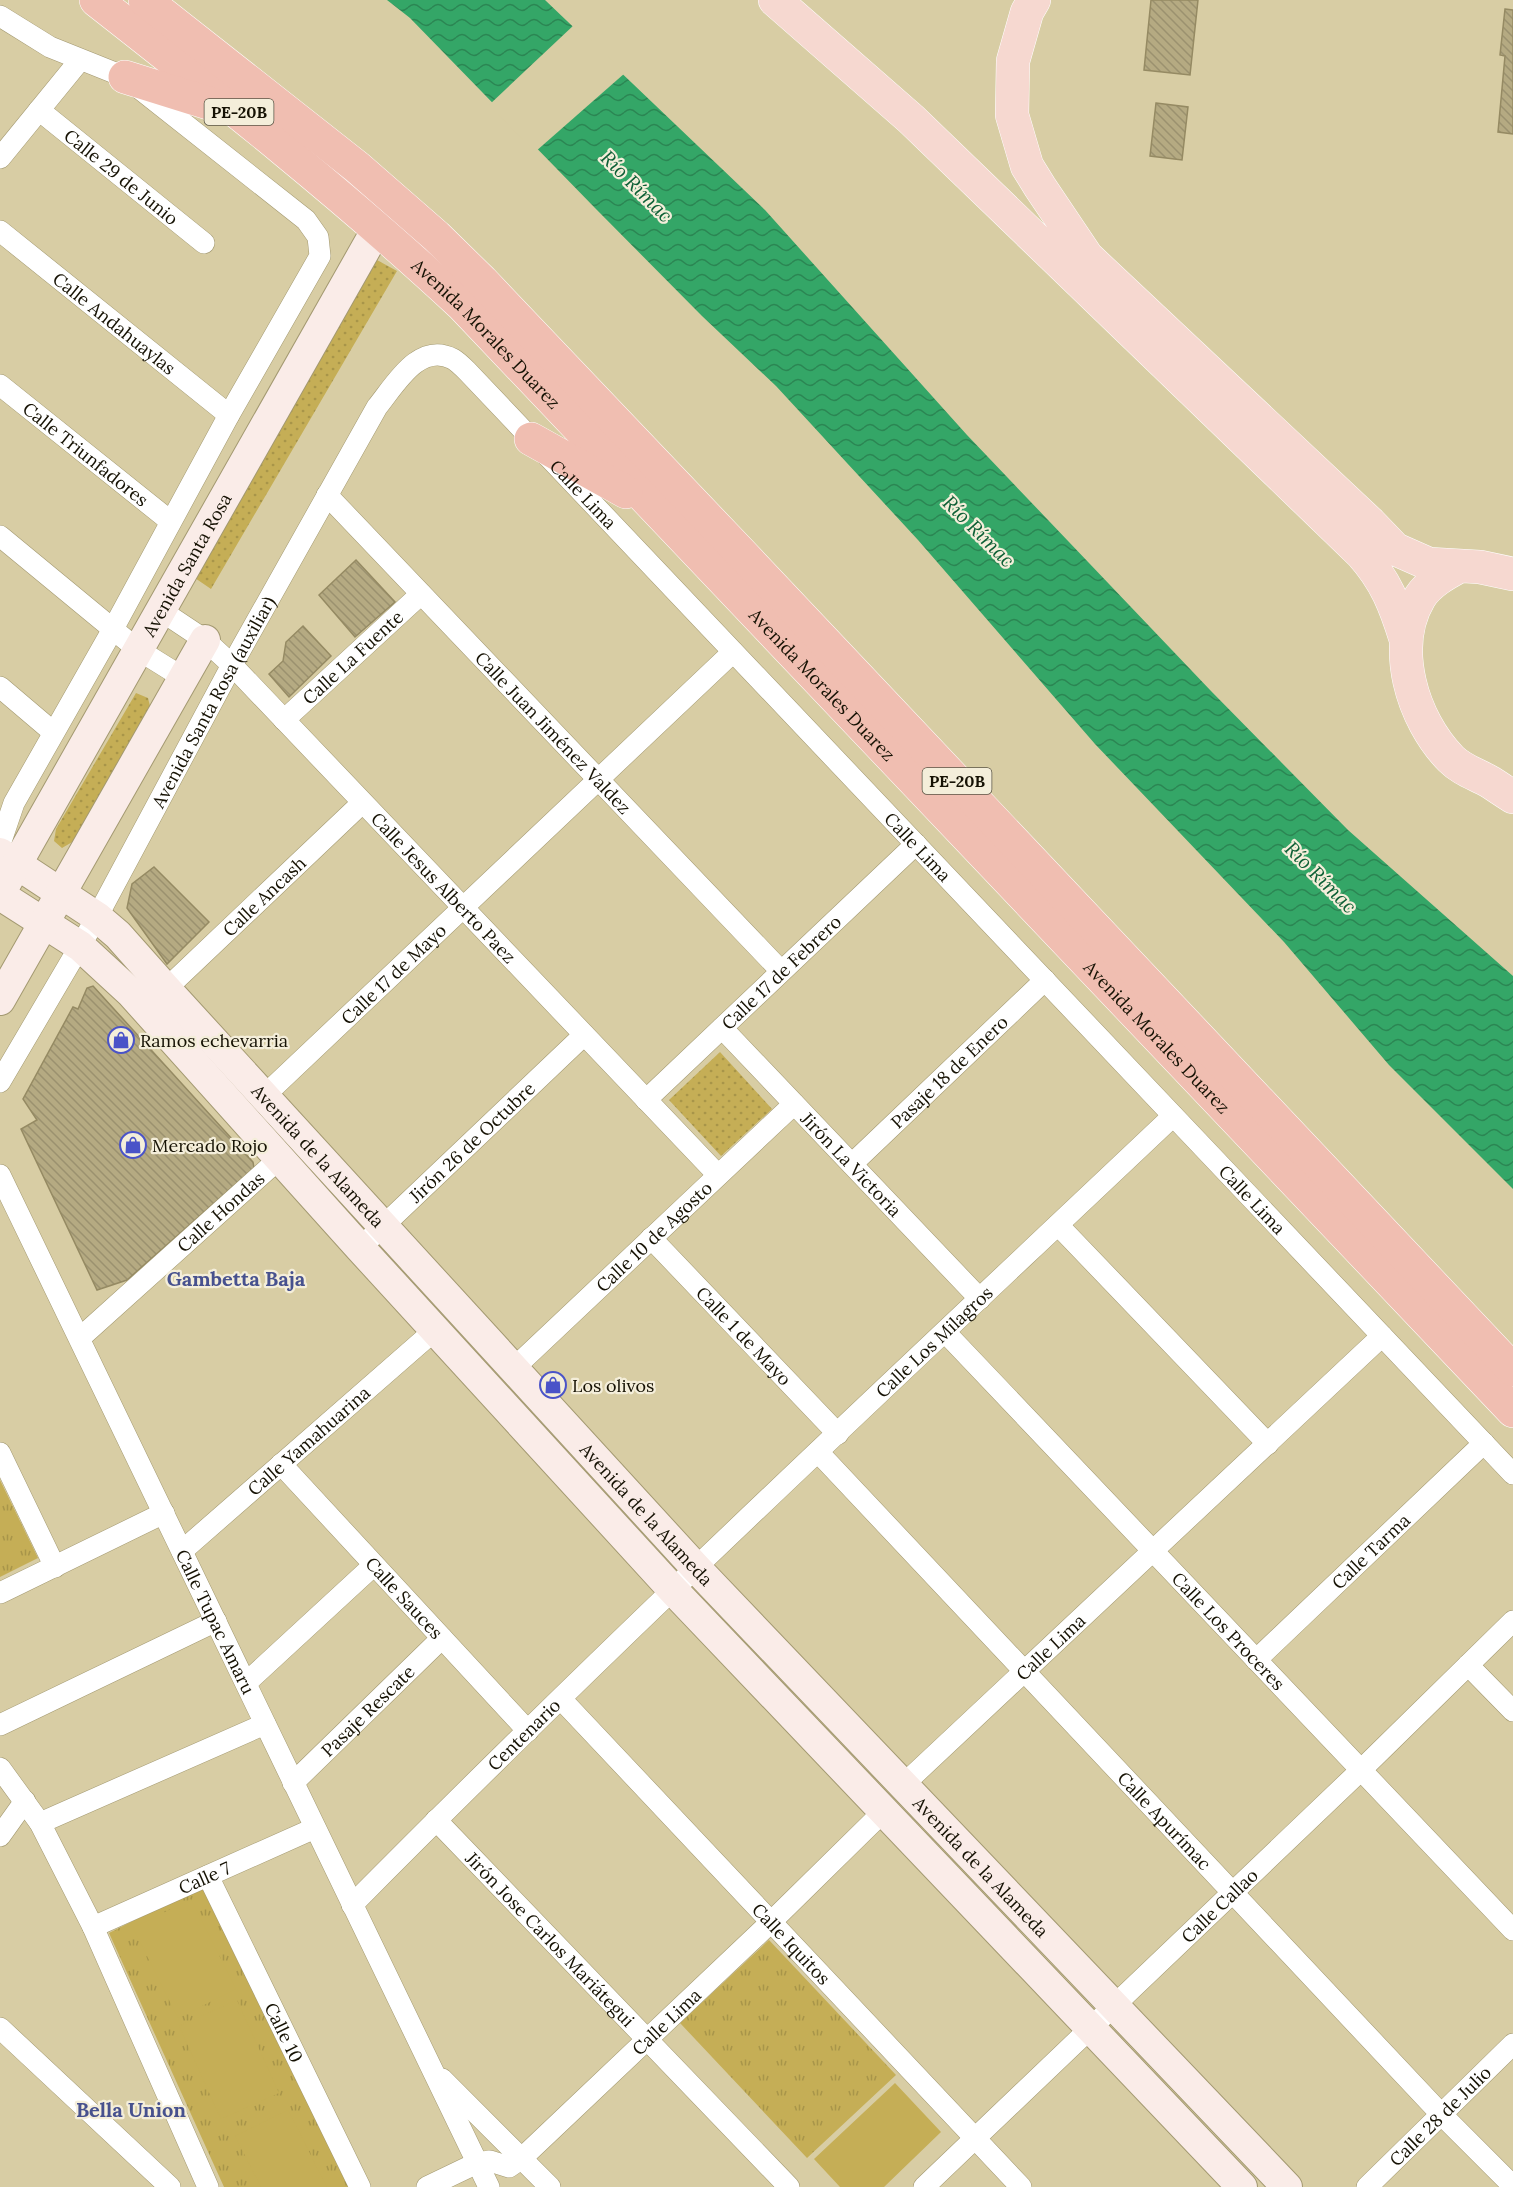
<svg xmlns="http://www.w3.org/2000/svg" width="1513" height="2187" font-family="Lora,serif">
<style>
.grass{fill:url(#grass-dots)}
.park{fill:url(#park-tufts)}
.pitch{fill:#c5ae56}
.water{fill:url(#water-waves)}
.pier{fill:#d8cda4}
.building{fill:url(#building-back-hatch);stroke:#958a63;stroke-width:1.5}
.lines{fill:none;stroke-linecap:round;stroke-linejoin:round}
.street-casing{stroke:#a39971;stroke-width:22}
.secondary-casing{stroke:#a39971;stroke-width:32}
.primary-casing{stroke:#fff;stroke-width:34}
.highway-casing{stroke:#fff;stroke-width:34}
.street{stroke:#fff;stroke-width:21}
.secondary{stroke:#faece8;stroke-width:30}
.primary{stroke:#f6d8d0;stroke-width:33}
.highway{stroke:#f0beb1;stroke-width:33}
.labels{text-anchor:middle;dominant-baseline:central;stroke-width:4.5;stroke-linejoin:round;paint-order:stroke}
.shield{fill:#f4eeda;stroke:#595444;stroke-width:1.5}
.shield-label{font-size:16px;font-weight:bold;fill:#161204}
.street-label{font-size:18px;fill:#161204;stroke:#f4eeda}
.poi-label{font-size:18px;fill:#161204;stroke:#f4eeda;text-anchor:start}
.water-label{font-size:20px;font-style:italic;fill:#0e6036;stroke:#f4eeda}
.neighbourhood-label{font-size:20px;font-weight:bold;fill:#47518e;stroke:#f4eeda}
</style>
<defs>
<pattern id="grass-dots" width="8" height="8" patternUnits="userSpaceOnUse" patternTransform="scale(1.5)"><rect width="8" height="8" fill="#c5ae56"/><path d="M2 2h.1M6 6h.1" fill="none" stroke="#a89549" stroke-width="1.8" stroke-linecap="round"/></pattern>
<pattern id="park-tufts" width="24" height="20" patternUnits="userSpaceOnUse" patternTransform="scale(1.5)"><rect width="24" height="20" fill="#c5ae56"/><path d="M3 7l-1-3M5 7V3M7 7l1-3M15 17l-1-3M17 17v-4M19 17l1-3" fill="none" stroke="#a89549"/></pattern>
<pattern id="water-waves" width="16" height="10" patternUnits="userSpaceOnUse" patternTransform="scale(1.5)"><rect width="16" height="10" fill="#34a667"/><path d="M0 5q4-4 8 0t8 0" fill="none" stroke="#2b8653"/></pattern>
<pattern id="building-back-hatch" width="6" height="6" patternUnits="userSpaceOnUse" patternTransform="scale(1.5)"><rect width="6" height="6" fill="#b5aa82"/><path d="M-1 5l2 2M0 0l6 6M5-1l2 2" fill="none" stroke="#9b916f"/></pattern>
</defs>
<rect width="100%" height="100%" fill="#d8cda4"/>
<path class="grass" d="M 377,260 L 397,271 L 211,589 L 192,576 Z
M 136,693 L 148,698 L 152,714 L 74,841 L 62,848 L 54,841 L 56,829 Z
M 720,1052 L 772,1109 L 721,1156 L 669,1100 Z"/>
<path class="park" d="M 0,1480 L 38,1558 L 0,1577 Z
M 202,1886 L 350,2187 L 224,2187 L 109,1933 Z
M 769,1940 L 896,2075 L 807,2158 L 680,2023 Z"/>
<path class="pitch" d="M 191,1899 L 236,1989 L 178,2018 L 133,1928 Z
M 237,2000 L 279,2093 L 221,2119 L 179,2026 Z
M 895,2083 L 941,2132 L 884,2187 L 840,2187 L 814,2159 Z
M 288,2110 L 327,2187 L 261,2187 L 235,2136 Z"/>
<path class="water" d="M 387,0 L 545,0 L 765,210 L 967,435 L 1211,691 L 1348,830 L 1513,976 L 1513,1189 L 1389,1065 L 1284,942 L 1095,744 L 918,540 L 776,386 L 702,316 L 595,208 L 410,18 Z"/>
<path class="pier" d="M 575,24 L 625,73 L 535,152 L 489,105 Z"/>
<path class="building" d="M 1151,0 L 1198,0 L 1190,75 L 1144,70 Z
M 1505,9 L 1513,10 L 1513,134 L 1498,132 L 1505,56 L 1500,55 Z
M 1156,103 L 1188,107 L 1182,160 L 1150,156 Z
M 356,560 L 395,602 L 355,637 L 319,595 Z
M 303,626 L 331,656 L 289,697 L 269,674 L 283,661 L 286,642 Z
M 154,867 L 209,922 L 167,964 L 127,908 L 132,884 Z
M 93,986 L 253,1162 L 254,1168 L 127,1280 L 97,1290 L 21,1129 L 37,1120 L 23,1099 L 73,1007 L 78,1009 L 87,988 Z"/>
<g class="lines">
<defs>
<g id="street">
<path d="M 0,16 L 50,47 L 125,77 L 306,220 L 318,237 L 320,256 L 229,415 L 113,629 L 14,803 L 0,844"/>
<path id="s1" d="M 39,110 L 204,243"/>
<path d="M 0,158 L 80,60"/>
<path id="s2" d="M 0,231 L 229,415"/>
<path id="s3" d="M 0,385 L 170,521"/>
<path id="s4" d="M 327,495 L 781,971"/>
<path d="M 0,536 L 137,649 L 182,677"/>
<path id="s5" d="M 160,610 L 205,640 L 232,665 L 718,1175"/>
<path d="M 0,687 L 53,732"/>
<path id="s6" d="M 284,720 L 421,594"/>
<path id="s7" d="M 166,989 L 362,803"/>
<path id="s8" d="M 722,1028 L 980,1299"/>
<path id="s9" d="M 0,1082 L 97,917 L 232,665 L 377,407 C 395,385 419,341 453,359 C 458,362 463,367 467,371 L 1513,1474"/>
<path id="s10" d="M 264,1096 L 733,652"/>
<path id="s11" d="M 646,1100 L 916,844"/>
<path id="s12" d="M 852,1164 L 1045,980"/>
<path id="s13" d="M 0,1175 L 489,2187"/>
<path d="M 1058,1225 L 1268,1444"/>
<path id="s14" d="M 651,1238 L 838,1434"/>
<path id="s15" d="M 360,1248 L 584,1035"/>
<path id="s16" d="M 945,1332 L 1513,1930"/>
<path id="s17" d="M 80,1338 L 280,1158"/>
<path id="s18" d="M 514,1368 L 794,1104"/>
<path id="s19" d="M 818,1452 L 1441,2114 L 1513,2186"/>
<path d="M 0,1453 L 55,1567"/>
<path id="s20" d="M 281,1464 L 528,1731"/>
<path id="s21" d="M 182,1551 L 435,1330"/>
<path d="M 0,1593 L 164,1513"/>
<path id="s22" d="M 1256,1660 L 1484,1443"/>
<path d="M 1468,1665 L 1513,1711"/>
<path d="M 246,1683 L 374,1565"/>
<path id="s23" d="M 561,1699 L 1021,2187"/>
<path d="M 0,1725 L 216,1621"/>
<path d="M 0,1768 L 40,1823 L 93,1927 L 208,2187"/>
<path id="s24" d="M 293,1783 L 442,1638"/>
<path id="s25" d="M 903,1785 L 1382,1336"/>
<path id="s26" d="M 436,1820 L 789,2187"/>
<path d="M 40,1823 L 265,1724"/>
<path d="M 0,1836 L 25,1801"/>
<path id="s27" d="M 208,1876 L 360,2187"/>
<path id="s28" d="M 352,1905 C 619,1635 897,1377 1173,1116"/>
<path id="s29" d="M 93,1927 L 315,1828"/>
<path d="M 0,2028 L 170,2187"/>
<path d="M 442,2079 L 550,2187"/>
<path id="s30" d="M 427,2187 L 477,2163 L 490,2161 L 509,2167 L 522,2158 L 771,1922 L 884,1811"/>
<path id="s31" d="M 924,2187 L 1361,1770 L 1513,1621"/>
<path id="s32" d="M 1367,2187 L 1513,2044"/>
</g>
<g id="secondary">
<path id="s33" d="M 0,853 L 97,917 L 118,935 L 166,989 L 696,1568 L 1287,2187"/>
<path id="s34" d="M 6,883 L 373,236"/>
<path d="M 0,895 L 80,946 L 131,993 L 360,1248 L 673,1590 L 1242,2187"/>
<path d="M 0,1000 L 205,640"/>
</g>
<path id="primary" d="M 775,0 L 911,119 L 1361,553 C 1386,581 1395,605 1406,640
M 1034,0 L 1027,12 L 1013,61 L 1012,115 L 1027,166 L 1040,187 L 1087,257 L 1370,523 L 1395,549 L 1429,564 L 1480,567 L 1513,574
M 1460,566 C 1445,574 1429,583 1420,597 C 1390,647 1412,719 1451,759 C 1462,770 1476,774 1490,782 C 1498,787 1505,792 1513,797"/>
<g id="highway">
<path id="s35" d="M 96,0 C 221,98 346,197 462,305 L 1513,1411"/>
<path d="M 145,0 L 357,167 L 436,236 L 482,281 L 741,553 L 1513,1370"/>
<path d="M 125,77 L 221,107"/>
<path d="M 531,439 L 626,492"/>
</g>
</defs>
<use href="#street" class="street-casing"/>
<use href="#secondary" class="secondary-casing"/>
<use href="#primary" class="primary-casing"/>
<use href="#highway" class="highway-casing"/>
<use href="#street" class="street"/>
<use href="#secondary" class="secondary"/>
<use href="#primary" class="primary"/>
<use href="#highway" class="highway"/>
</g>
<defs>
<symbol id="shop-ring" viewBox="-11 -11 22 22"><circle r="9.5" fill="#f4eeda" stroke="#4a53c8" stroke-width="1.5"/><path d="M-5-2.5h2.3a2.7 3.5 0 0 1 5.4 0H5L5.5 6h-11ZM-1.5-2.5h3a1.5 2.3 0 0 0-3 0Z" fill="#4a53c8"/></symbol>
</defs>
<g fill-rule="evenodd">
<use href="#shop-ring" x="106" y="1025" width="30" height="30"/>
<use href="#shop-ring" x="118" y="1130" width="30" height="30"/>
<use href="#shop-ring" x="538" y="1370" width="30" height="30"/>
</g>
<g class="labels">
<g class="shield">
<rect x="204.5" y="99" width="69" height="26" rx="4.5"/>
<rect x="922.5" y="768" width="69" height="26" rx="4.5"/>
</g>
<g class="shield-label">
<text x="239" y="112">PE-20B</text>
<text x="957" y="781">PE-20B</text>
</g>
<g class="street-label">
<text stroke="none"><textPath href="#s1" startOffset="106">Calle 29 de Junio</textPath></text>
<text stroke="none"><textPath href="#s2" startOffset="147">Calle Andahuaylas</textPath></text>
<text stroke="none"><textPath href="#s35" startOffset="514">Avenida Morales Duarez</textPath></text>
<text stroke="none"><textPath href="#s3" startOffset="110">Calle Triunfadores</textPath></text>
<text stroke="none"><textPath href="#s9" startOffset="1060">Calle Lima</textPath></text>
<text stroke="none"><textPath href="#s34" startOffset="366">Avenida Santa Rosa</textPath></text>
<text stroke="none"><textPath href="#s6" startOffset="93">Calle La Fuente</textPath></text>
<text stroke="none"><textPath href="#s35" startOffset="1000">Avenida Morales Duarez</textPath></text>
<text stroke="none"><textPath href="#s9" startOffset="436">Avenida Santa Rosa (auxiliar)</textPath></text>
<text stroke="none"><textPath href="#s4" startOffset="328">Calle Juan Jiménez Valdez</textPath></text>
<text stroke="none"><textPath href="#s9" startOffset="1546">Calle Lima</textPath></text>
<text stroke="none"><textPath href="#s5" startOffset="398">Calle Jesus Alberto Paez</textPath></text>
<text stroke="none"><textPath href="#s7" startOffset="135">Calle Ancash</textPath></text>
<text stroke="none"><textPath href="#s11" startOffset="186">Calle 17 de Febrero</textPath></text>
<text stroke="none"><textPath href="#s10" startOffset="178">Calle 17 de Mayo</textPath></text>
<text stroke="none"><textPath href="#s35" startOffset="1486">Avenida Morales Duarez</textPath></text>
<text stroke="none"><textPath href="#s12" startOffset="134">Pasaje 18 de Enero</textPath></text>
<text stroke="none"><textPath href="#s15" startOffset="154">Jirón 26 de Octubre</textPath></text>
<text stroke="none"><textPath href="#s33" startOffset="442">Avenida de la Alameda</textPath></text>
<text stroke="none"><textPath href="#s8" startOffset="188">Jirón La Victoria</textPath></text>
<text stroke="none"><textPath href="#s9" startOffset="2032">Calle Lima</textPath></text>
<text stroke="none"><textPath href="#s17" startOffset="189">Calle Hondas</textPath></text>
<text stroke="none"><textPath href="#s18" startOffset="192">Calle 10 de Agosto</textPath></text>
<text stroke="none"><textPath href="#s14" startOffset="135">Calle 1 de Mayo</textPath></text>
<text stroke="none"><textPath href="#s28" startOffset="810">Calle Los Milagros</textPath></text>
<text stroke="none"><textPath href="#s21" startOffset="168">Calle Yamahuarina</textPath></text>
<text stroke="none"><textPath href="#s33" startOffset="928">Avenida de la Alameda</textPath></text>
<text stroke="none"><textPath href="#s22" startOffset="158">Calle Tarma</textPath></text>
<text stroke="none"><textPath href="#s20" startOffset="182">Calle Sauces</textPath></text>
<text stroke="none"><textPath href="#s13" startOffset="496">Calle Tupac Amaru</textPath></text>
<text stroke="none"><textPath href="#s16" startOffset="412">Calle Los Proceres</textPath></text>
<text stroke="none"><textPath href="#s25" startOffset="202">Calle Lima</textPath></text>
<text stroke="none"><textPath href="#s24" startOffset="104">Pasaje Rescate</textPath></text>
<text stroke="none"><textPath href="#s28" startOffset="242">Centenario</textPath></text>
<text stroke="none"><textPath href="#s19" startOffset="506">Calle Apurímac</textPath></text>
<text stroke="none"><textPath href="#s33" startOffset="1414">Avenida de la Alameda</textPath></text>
<text stroke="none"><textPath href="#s29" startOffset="122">Calle 7</textPath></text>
<text stroke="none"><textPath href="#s31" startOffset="408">Calle Callao</textPath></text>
<text stroke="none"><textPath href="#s26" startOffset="165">Jirón Jose Carlos Mariátegui</textPath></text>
<text stroke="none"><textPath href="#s23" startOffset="336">Calle Iquitos</textPath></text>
<text stroke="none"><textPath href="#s30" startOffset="303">Calle Lima</textPath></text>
<text stroke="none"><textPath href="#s27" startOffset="174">Calle 10</textPath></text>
<text stroke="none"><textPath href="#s32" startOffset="102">Calle 28 de Julio</textPath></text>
</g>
<g class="poi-label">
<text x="140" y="1040">Ramos echevarria</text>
<text x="152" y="1145">Mercado Rojo</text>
<text x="572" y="1385">Los olivos</text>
</g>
<g class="water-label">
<text transform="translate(637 186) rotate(45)">Río Rímac</text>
<text transform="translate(979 531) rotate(45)">Río Rímac</text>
<text transform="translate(1321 877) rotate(45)">Río Rímac</text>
</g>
<g class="neighbourhood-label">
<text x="236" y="1278">Gambetta Baja</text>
<text x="131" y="2109">Bella Union</text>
</g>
</g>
</svg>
